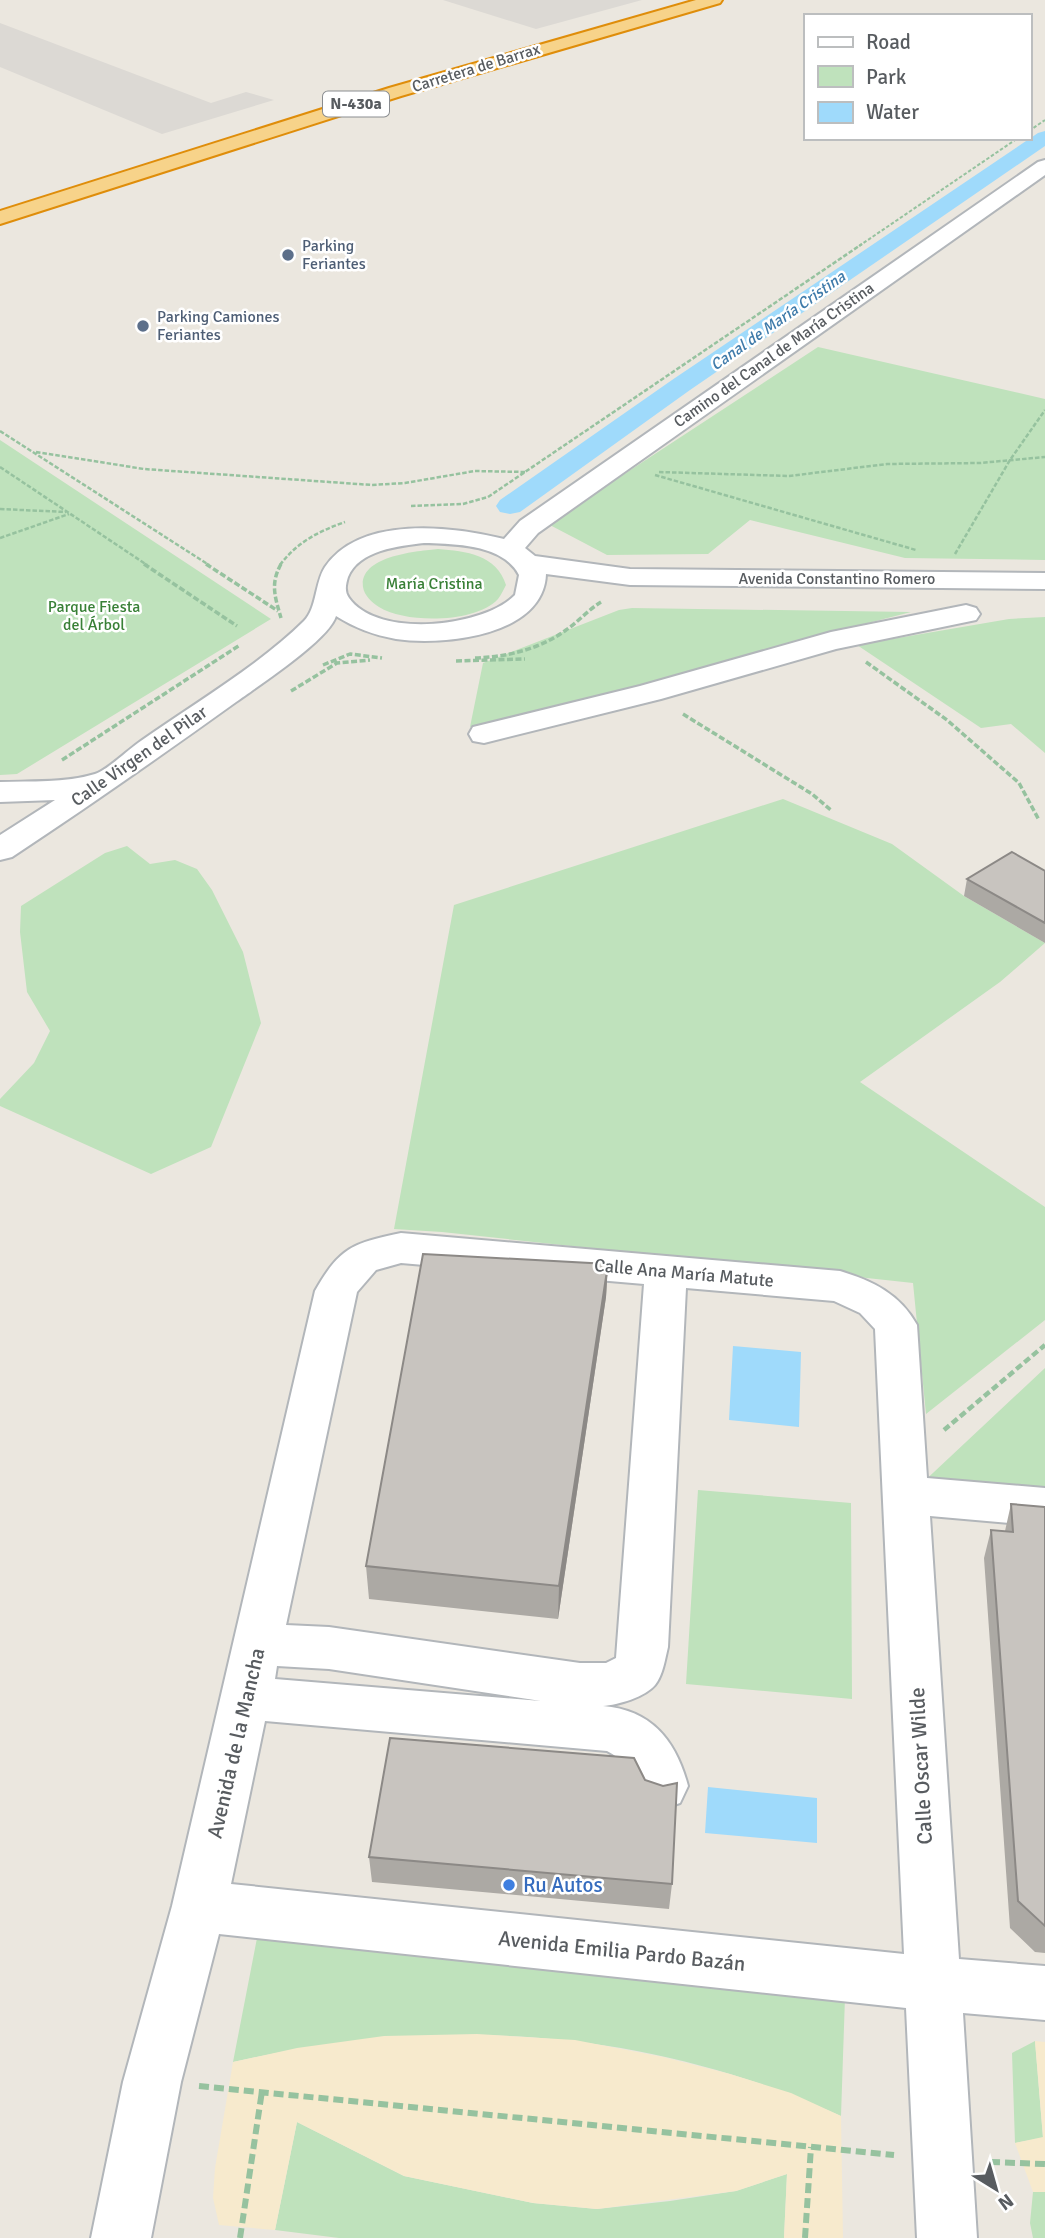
<svg xmlns="http://www.w3.org/2000/svg" width="1045" height="2238" font-family="Signika,sans-serif">
<style>
.industrial{fill:#dcd9d4}
.green{fill:#bfe2bc}
.sand{fill:#f7eacd}
.water{fill:#9fdafb}
.lines{fill:none;stroke-linecap:round;stroke-linejoin:round}
.canal{fill:#9fdafb;fill-rule:evenodd}
.minor-casing{stroke:#b2b6ba;stroke-width:4}
.highway-casing{stroke:#df8d0a;stroke-width:4}
.path-far4{stroke:#96c29f;stroke-width:2;stroke-dasharray:3.5 2;stroke-linecap:butt}
.path-far3{stroke:#96c29f;stroke-width:2.5;stroke-dasharray:4.5 2;stroke-linecap:butt}
.path-far2{stroke:#96c29f;stroke-width:3.5;stroke-dasharray:6 2.5;stroke-linecap:butt}
.path-far1{stroke:#96c29f;stroke-width:4.5;stroke-dasharray:7 3.5;stroke-linecap:butt}
.path{stroke:#96c29f;stroke-width:6;stroke-dasharray:10 5;stroke-linecap:butt}
.minor{fill:#fff;fill-rule:evenodd}
.highway{fill:#f7d38a;fill-rule:evenodd}
.wall{fill:#aca9a4}
.shaded-wall{fill:#8c8986}
.building{fill:#c8c4bf;stroke:#8c8986;stroke-width:2}
.service-dot{fill:#5c6f8a;stroke:#fff;stroke-width:2.5}
.shop-dot{fill:#3f7fe0;stroke:#fff;stroke-width:2.5}
.labels{text-anchor:middle;dominant-baseline:central;stroke-width:5;stroke-linejoin:round;paint-order:stroke}
.far-street-label{font-size:16px;fill:#585c60;stroke:#fff}
.shield{fill:#fff;stroke:#8a8d90;stroke-width:2}
.shield-label{font-size:16px;font-weight:bold;fill:#585c60}
.far-service-label{font-size:16px;fill:#4e5e75;stroke:#fff;text-anchor:start}
.far-water-label{font-size:16px;font-style:italic;fill:#3f7baa;stroke:#fff}
.far-park-label{font-size:16px;fill:#398037;stroke:#fff}
.street-label{font-size:18px;fill:#585c60;stroke:#fff}
.near-street-label{font-size:21px;fill:#585c60;stroke:#fff}
.near-shop-label{font-size:21px;fill:#366cbe;stroke:#fff;text-anchor:start}
</style>
<rect width="100%" height="100%" fill="#ebe7df"/>
<path class="industrial" d="M 443,0 L 642,0 L 536,29 Z
M 0,23 L 211,103 L 246,92 L 274,100 L 162,134 L 0,67 Z"/>
<path class="green" d="M 818,347 L 1045,399 L 1045,560 L 905,558 L 750,520 L 708,554 L 607,555 L 548,524 Z
M 0,440 L 271,619 L 17,774 L 0,775 Z
M 438,549 C 466,551 497,555 506,585 C 504,589 501,595 498,599 C 476,623 406,624 379,607 C 372,603 364,595 363,587 C 359,556 417,551 438,549 Z
M 632,608 L 911,612 L 790,643 L 668,680 L 470,727 L 483,663 L 619,610 Z
M 1045,617 L 1045,753 L 1011,724 L 981,728 L 857,645 L 1009,619 Z
M 783,799 L 892,844 L 964,896 L 1045,943 L 1000,982 L 860,1082 L 1045,1207 L 1045,1320 L 926,1414 L 913,1283 L 442,1232 L 394,1229 L 454,905 Z
M 127,846 L 150,864 L 175,860 L 197,869 L 212,890 L 243,952 L 261,1023 L 211,1147 L 151,1174 L 0,1106 L 0,1099 L 34,1063 L 50,1031 L 27,992 L 20,932 L 21,906 L 105,853 Z
M 1045,1368 L 1045,1500 L 918,1487 Z
M 698,1490 L 851,1503 L 852,1699 L 686,1684 Z
M 257,1938 L 845,1997 L 841,2116 C 645,2027 442,2015 233,2062 Z
M 1035,2041 L 1043,2138 L 1015,2143 L 1012,2053 Z
M 297,2122 L 404,2176 L 533,2203 L 597,2209 L 670,2201 L 736,2191 L 787,2174 L 784,2238 L 339,2238 L 275,2230 Z
M 1033,2192 L 1045,2192 L 1045,2238 L 1033,2238 L 1030,2223 Z"/>
<path class="sand" d="M 477,2034 L 575,2040 L 663,2057 L 730,2074 L 791,2093 L 841,2116 L 843,2238 L 784,2238 L 787,2174 L 736,2191 L 597,2209 L 533,2203 L 404,2176 L 297,2122 L 275,2230 L 219,2225 L 213,2198 L 215,2168 L 233,2062 L 297,2048 L 384,2036 Z
M 1035,2041 L 1045,2042 L 1045,2192 L 1033,2192 L 1015,2143 L 1043,2137 Z"/>
<path class="water" d="M 733,1346 L 801,1352 L 799,1427 L 729,1420 Z
M 708,1787 L 817,1798 L 817,1843 L 705,1833 Z"/>
<g class="lines">
<path class="canal" d="M 1045,131 L 1045,146 L 690,390 L 520,512 L 510,514 L 500,512 L 496,506 L 500,500 L 672,380 L 1038,133 Z"/>
<defs>
<path id="minor" d="M 1045,160 L 1045,175 L 538,533 L 525,548 L 535,556 L 630,569 L 1045,573 L 1045,589 L 630,585 L 546,574 C 544,636 443,646 396,639 C 374,635 355,628 336,616 C 329,640 258,686 236,702 C 162,755 88,807 12,857 L 0,860 L 0,835 L 55,800 L 0,802 L 0,782 C 31,781 65,783 95,774 C 106,771 127,751 138,743 C 190,706 260,665 304,621 C 317,608 315,582 325,567 C 360,515 452,526 504,539 L 520,521 L 1038,162 ZM 424,543 C 454,544 503,544 519,575 L 515,595 C 484,627 378,639 349,598 C 344,591 346,584 348,577 C 359,550 399,546 424,543 Z
M 966,605 L 976,608 L 980,614 L 976,620 L 836,649 L 661,699 L 484,743 L 473,741 L 469,734 L 473,727 L 640,686 L 831,632 Z
M 401,1233 L 840,1271 C 873,1281 900,1294 917,1325 L 927,1478 L 1045,1488 L 1045,1526 L 930,1516 L 959,1959 L 1045,1966 L 1045,2020 L 963,2013 L 977,2238 L 917,2238 L 906,2008 L 219,1934 L 181,2082 L 151,2238 L 91,2238 L 123,2082 L 172,1906 L 315,1291 C 340,1247 353,1243 401,1233 ZM 401,1263 L 644,1284 L 616,1658 L 606,1663 L 580,1663 L 329,1627 L 286,1625 L 357,1292 L 376,1270 ZM 686,1288 L 834,1301 L 860,1313 L 875,1329 L 904,1954 L 231,1884 L 265,1721 L 607,1751 C 633,1765 632,1778 644,1803 L 662,1809 L 680,1803 L 688,1786 C 676,1741 652,1710 603,1706 C 618,1705 645,1697 655,1685 C 663,1675 665,1659 668,1647 ZM 277,1666 L 329,1669 L 541,1701 L 275,1679 Z"/>
<path id="highway" d="M 696,0 L 722,0 L 720,3 L 401,96 L 0,224 L 0,211 L 389,88 Z"/>
</defs>
<use href="#minor" class="minor-casing"/>
<use href="#highway" class="highway-casing"/>
<path class="path-far4" d="M 1029,131 L 1045,120
M 859,246 L 1018,138"/>
<path class="path-far3" d="M 0,431 L 209,565
M 36,452 L 144,469 L 372,485 L 405,483 L 475,471 L 525,472
M 0,467 L 147,565
M 659,472 L 789,476 L 887,464 L 980,463 L 1045,457
M 655,475 L 916,550
M 411,506 L 463,504 L 488,497 L 862,244
M 0,509 L 66,512
M 0,538 L 69,514
M 955,554 L 1010,460 L 1045,410
M 280,565 C 296,543 319,531 345,522"/>
<path class="path-far2" d="M 144,564 L 237,626
M 206,564 L 278,611
M 281,564 C 270,584 275,597 281,618
M 475,658 C 507,657 540,649 566,630 C 578,622 588,610 601,602
M 456,661 L 525,659
M 866,662 L 947,720 L 1019,783 L 1039,820
M 323,665 L 350,654 L 382,658
M 291,691 L 337,663 L 370,660
M 683,714 L 812,794 L 832,811
M 62,760 L 240,645"/>
<path class="path-far1" d="M 944,1430 L 1045,1345"/>
<path class="path" d="M 199,2086 L 894,2155
M 990,2162 L 1045,2164
M 240,2238 L 262,2091
M 805,2238 L 811,2147"/>
<use href="#minor" class="minor"/>
<use href="#highway" class="highway"/>
</g>
<path class="wall" d="M 1045,871 L 1045,943 L 964,896 L 967,879 Z
M 608,1264 L 606,1297 L 558,1619 L 369,1599 L 366,1566 Z
M 1011,1504 L 1045,1507 L 1045,1953 L 1035,1952 L 1010,1928 L 984,1558 L 991,1530 L 1005,1531 Z
M 645,1780 L 672,1884 L 669,1909 L 372,1882 L 369,1857 Z"/>
<path class="shaded-wall" d="M 608,1264 L 606,1297 L 558,1619 L 559,1586 Z"/>
<path class="building" d="M 1012,852 L 1045,871 L 1045,923 L 967,879 Z
M 423,1254 L 608,1264 L 559,1586 L 366,1566 Z
M 1011,1504 L 1045,1507 L 1045,1926 L 1018,1901 L 991,1530 L 1013,1532 Z
M 390,1738 L 634,1758 L 645,1780 L 663,1786 L 677,1783 L 672,1884 L 369,1857 Z"/>
<g class="service-dot">
<circle cx="288" cy="255" r="7"/>
<circle cx="143" cy="326" r="7"/>
</g>
<circle class="shop-dot" cx="509" cy="1885" r="7"/>
<g class="labels">
<g class="far-street-label">
<text transform="translate(476 68) rotate(-17)">Carretera de Barrax</text>
<text transform="translate(774 355) rotate(-35)">Camino del Canal de María Cristina</text>
<text x="837" y="579">Avenida Constantino Romero</text>
</g>
<rect class="shield" x="323" y="91.5" width="66" height="25" rx="5"/>
<g class="shield-label">
<text x="356" y="104">N-430a</text>
</g>
<g class="far-service-label">
<text x="302" y="246">Parking<tspan x="302" dy="18">Feriantes</tspan></text>
<text x="157" y="317">Parking Camiones<tspan x="157" dy="18">Feriantes</tspan></text>
</g>
<g class="far-water-label">
<text transform="translate(778 321) rotate(-35)">Canal de María Cristina</text>
</g>
<g class="far-park-label">
<text x="434" y="584">María Cristina</text>
<text x="94" y="607">Parque Fiesta<tspan x="94" dy="18">del Árbol</tspan></text>
</g>
<g class="street-label">
<text transform="translate(139 756) rotate(-35)">Calle Virgen del Pilar</text>
<text transform="translate(684 1273) rotate(5)">Calle Ana María Matute</text>
</g>
<g class="near-street-label">
<text transform="translate(236 1743) rotate(-77)">Avenida de la Mancha</text>
<text transform="translate(921 1766) rotate(-93)">Calle Oscar Wilde</text>
<text transform="translate(622 1951) rotate(6)">Avenida Emilia Pardo Bazán</text>
</g>
<g class="near-shop-label">
<text x="523" y="1885">Ru Autos</text>
</g>
</g>
<rect x="804" y="14" width="228" height="126" fill="#ffffff" stroke="#bcbebf" stroke-width="2"/>
<rect x="818" y="37" width="35" height="10" fill="#ffffff" stroke="#bcbebf" stroke-width="2"/>
<text x="866" y="49" font-size="21" fill="#585c60">Road</text>
<rect x="818" y="66" width="35" height="21" fill="#bfe2bc" stroke="#bcbebf" stroke-width="2"/>
<text x="866" y="84" font-size="21" fill="#585c60">Park</text>
<rect x="818" y="102" width="35" height="21" fill="#9fdafb" stroke="#bcbebf" stroke-width="2"/>
<text x="866" y="119" font-size="21" fill="#585c60">Water</text>
<g transform="translate(996 2189) rotate(143)" stroke="#ffffff" stroke-width="5" paint-order="stroke">
<path d="M0-5L12 26L0 18L-12 26Z" fill="#585c60"/>
<text y="-10" font-size="19" font-weight="bold" text-anchor="middle" fill="#585c60">N</text>
</g>
</svg>
